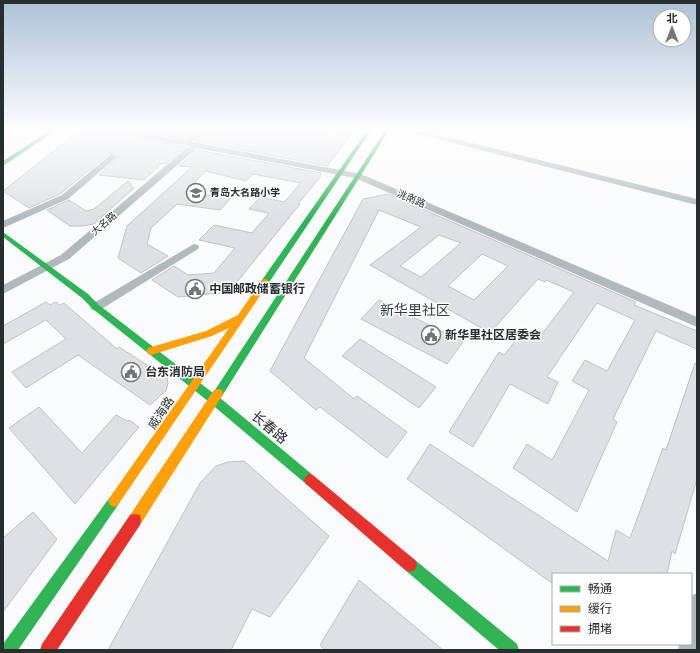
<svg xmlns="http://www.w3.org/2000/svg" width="700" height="653" font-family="'Alegreya Sans','Noto Sans SC',sans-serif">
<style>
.green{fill:#fbefe5}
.building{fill:#dde1e3;stroke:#bfc2c4;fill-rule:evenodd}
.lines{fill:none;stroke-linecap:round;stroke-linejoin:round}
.street{fill:#b0b9bc;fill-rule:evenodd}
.fast{fill:#30b455;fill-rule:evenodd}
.slow{fill:#ff9f0a;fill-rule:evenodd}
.jam{fill:#e5322d;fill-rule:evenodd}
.labels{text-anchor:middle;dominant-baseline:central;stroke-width:3;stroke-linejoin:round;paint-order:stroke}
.far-poi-label{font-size:10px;font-weight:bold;fill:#272e30;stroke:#fff;text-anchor:start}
.far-street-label{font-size:10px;fill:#272e30;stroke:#fff}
.poi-label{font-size:12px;font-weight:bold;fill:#272e30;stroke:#fff;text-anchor:start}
.street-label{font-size:12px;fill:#272e30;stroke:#fff}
.quarter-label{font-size:14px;fill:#303f43;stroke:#fff}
.near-street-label{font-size:14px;fill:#272e30;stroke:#fff}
</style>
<rect width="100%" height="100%" fill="#fafbfc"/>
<path class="green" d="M 36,129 L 33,135 L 3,154 L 3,135 Z"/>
<path class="building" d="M 97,129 L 186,147 L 166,164 L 162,163 L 144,180 L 99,175 L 118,157 L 114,154 L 109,154 L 60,194 L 29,208 L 3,191 L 74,135 Z
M 125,129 L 195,129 L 200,130 L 184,139 Z
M 212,129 L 310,129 L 307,132 L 337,136 L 342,129 L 355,129 L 327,166 L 196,141 Z
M 197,150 L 321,173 L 320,176 L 321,176 L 298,204 L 300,204 L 229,292 L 178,297 L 152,280 L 174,266 L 188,275 L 214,273 L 235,248 L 199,240 L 214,225 L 252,233 L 269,213 L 249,209 L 260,197 L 284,202 L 301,183 L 253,174 L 246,181 L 206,171 L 185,192 L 231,198 L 220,210 L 177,204 L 151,228 L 147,244 L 168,256 L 141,273 L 118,258 L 127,226 L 192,167 L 179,166 Z
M 128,181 L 134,188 L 94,224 L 83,226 L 70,226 L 47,210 L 69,200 L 86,211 L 94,209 Z
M 388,194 L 636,302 L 634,305 L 697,331 L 697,349 L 656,331 L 613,419 L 617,422 L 577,512 L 513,468 L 527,444 L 552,460 L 589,390 L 572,381 L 585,360 L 607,371 L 635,320 L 597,303 L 547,377 L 558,382 L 548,404 L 510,384 L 473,447 L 449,432 L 499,352 L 504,355 L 523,331 L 538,339 L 574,292 L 546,280 L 545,282 L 538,279 L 490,333 L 370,265 L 421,227 L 379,210 L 304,358 L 354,399 L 357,396 L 407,432 L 387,458 L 320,407 L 316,410 L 270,371 L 363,199 ZM 439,235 L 461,243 L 421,277 L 400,266 ZM 482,254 L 508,266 L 474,300 L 448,286 Z
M 379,300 L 463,342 L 447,364 L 361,319 Z
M 46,302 L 50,305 L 56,302 L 60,305 L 64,303 L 117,349 L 119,347 L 167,378 L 168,383 L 166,391 L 150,405 L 78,355 L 26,388 L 12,372 L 66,339 L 46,320 L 3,344 L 3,326 Z
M 360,339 L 436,387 L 419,408 L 342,356 Z
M 695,363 L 697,363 L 697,479 L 675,554 L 672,551 L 667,574 L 553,574 L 553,584 L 407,479 L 430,444 L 608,561 L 616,530 L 630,538 L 663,448 L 666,450 Z
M 39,407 L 82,453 L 116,415 L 127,421 L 129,420 L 139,427 L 75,504 L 9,428 Z
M 244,461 L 329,536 L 294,585 L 270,617 L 252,609 L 231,650 L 108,650 L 200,483 L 216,466 L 228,462 Z
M 33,512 L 57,539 L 3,612 L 3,538 Z
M 359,580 L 443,650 L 325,650 L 320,645 Z"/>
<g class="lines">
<path class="street" d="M 106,129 L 119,129 L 184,141 L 204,129 L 211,129 L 192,142 L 361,174 L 697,317 L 697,327 L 355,178 L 197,148 L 69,259 L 3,294 L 3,285 L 61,255 L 189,146 L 109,131 Z
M 405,129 L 416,129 L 697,199 L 697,205 L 406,131 Z
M 110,155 L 113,155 L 117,157 L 68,199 L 3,228 L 3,221 L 62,195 Z
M 194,244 L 198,245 L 199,247 L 198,249 L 100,310 L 96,311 L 92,310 L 90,307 L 92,304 Z
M 697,593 L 697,650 L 678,650 L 679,644 L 691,644 L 691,596 Z"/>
<path class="fast" d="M 3,129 L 14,129 L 3,131 Z
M 53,129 L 58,129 L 3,166 L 3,161 Z
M 368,129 L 372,129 L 268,284 L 262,284 L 261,282 L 262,280 Z
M 386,129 L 390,129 L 222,396 L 219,397 L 314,476 L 316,480 L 314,484 L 310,486 L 306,484 L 209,402 L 93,309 L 82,298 L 3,237 L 3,232 L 88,294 L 99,305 L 213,393 Z
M 114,495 L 118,497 L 120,501 L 118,505 L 18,650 L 3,650 L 3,644 L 110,497 Z
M 410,558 L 415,560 L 517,644 L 519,650 L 499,650 L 405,570 L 403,565 L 405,560 Z"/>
<path class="slow" d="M 265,279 L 268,280 L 269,282 L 268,284 L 118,505 L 114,507 L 110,505 L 108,501 L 110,497 L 229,328 L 212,336 L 151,355 L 148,354 L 146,351 L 148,348 L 206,331 L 238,315 L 262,280 Z
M 218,389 L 222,390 L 223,393 L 222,396 L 140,525 L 135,526 L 130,525 L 129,520 L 130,515 L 214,390 Z"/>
<path class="jam" d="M 310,474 L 314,476 L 415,560 L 417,565 L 415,570 L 410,572 L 405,570 L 306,484 L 304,480 L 306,476 Z
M 135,514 L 140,515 L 141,520 L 140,525 L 57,650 L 40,650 L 42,644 L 130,515 Z"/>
</g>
<linearGradient id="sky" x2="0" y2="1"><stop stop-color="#adc1d5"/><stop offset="0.59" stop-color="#fdfdfe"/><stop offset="1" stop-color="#fdfdfe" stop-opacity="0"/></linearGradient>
<rect width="700" height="220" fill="url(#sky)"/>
<defs>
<symbol id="school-ring" viewBox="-11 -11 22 22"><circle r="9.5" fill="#fff" stroke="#717677" stroke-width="1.5"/><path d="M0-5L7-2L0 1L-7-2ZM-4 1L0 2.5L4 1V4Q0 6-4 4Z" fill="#717677"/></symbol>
<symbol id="civic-ring" viewBox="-11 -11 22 22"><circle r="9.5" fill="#fff" stroke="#717677" stroke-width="1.5"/><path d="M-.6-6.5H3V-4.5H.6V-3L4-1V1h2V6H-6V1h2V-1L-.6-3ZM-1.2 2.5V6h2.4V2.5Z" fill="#717677"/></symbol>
</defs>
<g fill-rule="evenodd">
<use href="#school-ring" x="185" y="182" width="22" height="22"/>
<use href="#civic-ring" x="184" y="278" width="22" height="22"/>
<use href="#civic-ring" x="420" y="324" width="22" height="22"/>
<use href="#civic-ring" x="120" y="361" width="22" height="22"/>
</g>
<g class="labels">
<g class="far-poi-label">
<text x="210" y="193">青岛大名路小学</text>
</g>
<g class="far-street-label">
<text transform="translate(411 199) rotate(23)">洮南路</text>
<text transform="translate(104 224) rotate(-41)">大名路</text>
</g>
<g class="poi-label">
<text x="209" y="289">中国邮政储蓄银行</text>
<text x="445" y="335">新华里社区居委会</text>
<text x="145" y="372">台东消防局</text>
</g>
<g class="street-label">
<text transform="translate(161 413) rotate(-56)">威海路</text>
</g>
<g class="quarter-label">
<text x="415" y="311">新华里社区</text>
</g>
<g class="near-street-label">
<text transform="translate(269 428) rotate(40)">长春路</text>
</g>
</g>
<rect width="700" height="653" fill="none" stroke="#272e30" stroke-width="8"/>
<rect x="552" y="573" width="140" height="72" fill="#ffffff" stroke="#a9abac"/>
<rect x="560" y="586" width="20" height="6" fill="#30b455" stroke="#a9abac"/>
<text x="588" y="593" font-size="12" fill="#272e30">畅通</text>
<rect x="560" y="606" width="20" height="6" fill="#ff9f0a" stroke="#a9abac"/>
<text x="588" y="613" font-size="12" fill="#272e30">缓行</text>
<rect x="560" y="626" width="20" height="6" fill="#e5322d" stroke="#a9abac"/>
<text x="588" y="633" font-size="12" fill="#272e30">拥堵</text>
<g transform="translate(672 28)"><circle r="19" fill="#ffffff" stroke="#a9abac"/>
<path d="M0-3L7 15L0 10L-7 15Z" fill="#717677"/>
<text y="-6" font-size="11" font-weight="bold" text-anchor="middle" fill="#272e30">北</text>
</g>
</svg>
